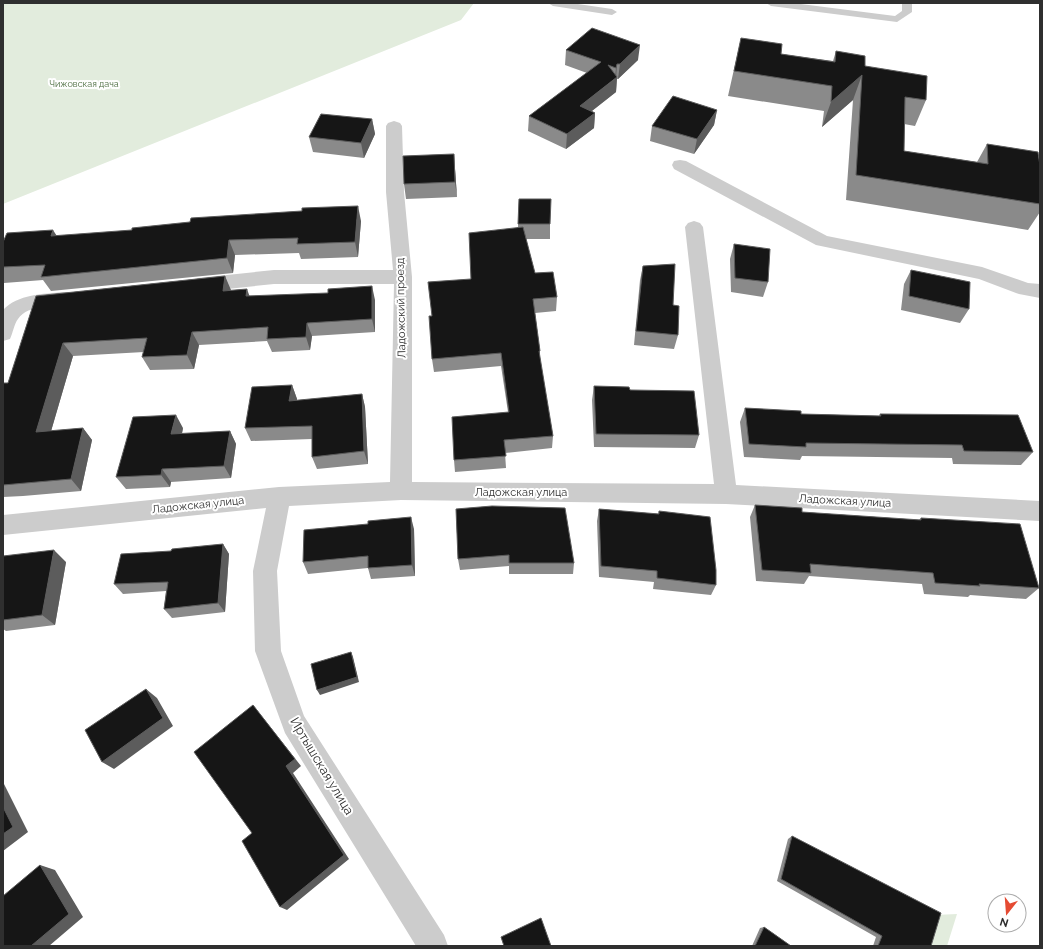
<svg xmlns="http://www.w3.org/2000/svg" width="1043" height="949" font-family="Raleway,sans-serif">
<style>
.green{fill:#e2ecdd}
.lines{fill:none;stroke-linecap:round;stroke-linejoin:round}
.service{fill:#ccc;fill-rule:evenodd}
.minor{fill:#ccc;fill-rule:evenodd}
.wall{fill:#8a8a8a}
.shaded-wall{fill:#5c5c5c}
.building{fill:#161616;stroke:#5c5c5c}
.labels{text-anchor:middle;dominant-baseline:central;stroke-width:4;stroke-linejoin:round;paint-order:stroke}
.far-park-label{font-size:9px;fill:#496b3d;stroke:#fff}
.street-label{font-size:11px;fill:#2f2f2f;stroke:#fff}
.near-street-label{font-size:13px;fill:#2f2f2f;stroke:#fff}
</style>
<rect width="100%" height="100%" fill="#fff"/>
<path class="green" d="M 3,3 L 474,3 L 461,20 L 3,204 Z
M 957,914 L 947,946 L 924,946 L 935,915 Z"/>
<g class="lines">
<path class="service" d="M 548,3 L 571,3 L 612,9 L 617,12 L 612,15 L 553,6 Z
M 766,3 L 793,3 L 895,16 L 902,11 L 902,3 L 912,3 L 912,12 L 897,22 L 771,6 Z"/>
<path class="minor" d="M 394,121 L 400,123 L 402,126 L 404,192 L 412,277 L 412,482 L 714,484 L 685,227 L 688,223 L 694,221 L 700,223 L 703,227 L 736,485 L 1040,501 L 1040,521 L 726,504 L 401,500 L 289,506 L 277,571 L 281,651 L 304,716 L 444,935 L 448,946 L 416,946 L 285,733 L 255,651 L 253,571 L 266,508 L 3,535 L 3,515 L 279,487 L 390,482 L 394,284 L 274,284 L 198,292 L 191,290 L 189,285 L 191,280 L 198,278 L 274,270 L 393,270 L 386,192 L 386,126 L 388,123 Z
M 680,160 L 686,161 L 827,236 L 982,267 L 1028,283 L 1040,284 L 1040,298 L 1019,294 L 979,279 L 816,245 L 674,169 L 672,165 L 674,161 Z
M 64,292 L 71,294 L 73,299 L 71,304 C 54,309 29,303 18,319 C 14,324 13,333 10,339 L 3,341 L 3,310 C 18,294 43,294 64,292 Z"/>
</g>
<path class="wall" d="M 741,38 L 781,54 L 833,61 L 836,51 L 865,66 L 926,100 L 915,126 L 904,124 L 904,151 L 977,162 L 987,144 L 1040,166 L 1040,212 L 1028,230 L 846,200 L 853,100 L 822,127 L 824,111 L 728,96 Z
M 566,50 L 638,60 L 618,79 L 617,79 L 616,92 L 592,111 L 595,113 L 594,128 L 566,149 L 528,131 L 529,116 L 587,73 L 565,65 Z
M 717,110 L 714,125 L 694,154 L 650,141 L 652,126 Z
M 372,119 L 375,134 L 364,158 L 313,152 L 309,137 Z
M 455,169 L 457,197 L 406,199 L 404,184 Z
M 519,199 L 550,224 L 550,239 L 526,239 L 535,273 L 557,297 L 556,311 L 535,313 L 540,351 L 540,360 L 553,436 L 552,448 L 505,453 L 506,468 L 455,472 L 454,460 L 508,412 L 501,366 L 434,372 L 432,359 L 432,316 L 471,279 L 518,227 Z
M 361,221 L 358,257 L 301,259 L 299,253 L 235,255 L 233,273 L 51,291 L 43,280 L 4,283 L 3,281 L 3,242 L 57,236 Z
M 734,244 L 768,282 L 763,297 L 731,292 L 730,259 Z
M 643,266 L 673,305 L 678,335 L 674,349 L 634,345 L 640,280 Z
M 911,270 L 969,309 L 960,323 L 901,310 L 904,284 Z
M 225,276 L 230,291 L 250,296 L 375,300 L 375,332 L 312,336 L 310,350 L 272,352 L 267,341 L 199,345 L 194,369 L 150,370 L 142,357 L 144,352 L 73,356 L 51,431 L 83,428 L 92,440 L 81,491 L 23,496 L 3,497 L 3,383 L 8,383 L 36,296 Z
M 292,385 L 297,399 L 296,401 L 362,394 L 365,407 L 368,464 L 317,469 L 312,457 L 312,439 L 251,441 L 245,428 Z
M 594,386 L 630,390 L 699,435 L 695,448 L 594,447 L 592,400 Z
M 745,408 L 801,414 L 879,416 L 880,414 L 1033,452 L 1021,465 L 953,464 L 952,458 L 802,456 L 800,460 L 744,457 L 740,422 Z
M 183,428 L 182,434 L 230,431 L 236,444 L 231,478 L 171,482 L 170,487 L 126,489 L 116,477 Z
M 755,505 L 802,512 L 919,520 L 921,518 L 1039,588 L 1026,599 L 970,595 L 968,597 L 924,594 L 922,584 L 809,576 L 804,584 L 756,581 L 750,517 Z
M 456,509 L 574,563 L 573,574 L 509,574 L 509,566 L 460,570 L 458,559 Z
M 599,509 L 658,514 L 659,511 L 716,585 L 711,595 L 653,589 L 654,582 L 599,577 L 597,521 Z
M 414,529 L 415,576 L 371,579 L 368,568 L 308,574 L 303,562 Z
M 223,544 L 229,554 L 225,612 L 172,618 L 164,609 L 166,591 L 123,594 L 114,584 L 171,551 Z
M 3,556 L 66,562 L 55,625 L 6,631 L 3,629 Z
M 792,836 L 931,946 L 873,946 L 876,937 L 777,881 L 788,839 Z
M 764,927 L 791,946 L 752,946 L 760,928 Z"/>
<path class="shaded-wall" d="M 640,45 L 638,60 L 618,79 L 620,64 Z
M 617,64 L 616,78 L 617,77 L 616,92 L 579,121 L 580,106 L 615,79 L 616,68 Z
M 862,75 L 853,100 L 822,127 L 831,102 Z
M 717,110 L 714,125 L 694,154 L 697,139 Z
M 595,113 L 594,128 L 566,149 L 567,134 Z
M 372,119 L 375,134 L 364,158 L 361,143 Z
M 454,154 L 455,169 L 457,197 L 455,182 Z
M 358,206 L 361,221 L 358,257 L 355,242 Z
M 53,230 L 62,244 L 51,236 Z
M 229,240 L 235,255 L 233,273 L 227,258 Z
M 225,276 L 231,290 L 229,305 L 223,291 Z
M 372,286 L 375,300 L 375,332 L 372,319 Z
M 247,289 L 252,303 L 246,296 Z
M 307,323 L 312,336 L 310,350 L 306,337 Z
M 192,332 L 199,345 L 194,369 L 187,355 Z
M 63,343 L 73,356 L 47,445 L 36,432 Z
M 292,385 L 297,399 L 294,415 L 289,401 Z
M 362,394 L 365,407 L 368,464 L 364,451 Z
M 176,415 L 183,428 L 179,447 L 171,434 Z
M 83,428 L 92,440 L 81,491 L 71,479 Z
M 230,431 L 236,444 L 231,478 L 224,466 Z
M 162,469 L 171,482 L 170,487 L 161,475 Z
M 411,517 L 414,529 L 415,576 L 412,565 Z
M 223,544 L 229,554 L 225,612 L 218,603 Z
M 54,550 L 66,562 L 55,625 L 42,615 Z
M 351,652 L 353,657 L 359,682 L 320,695 L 317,690 Z
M 146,689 L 157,698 L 173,726 L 114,769 L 102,762 Z
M 253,705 L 260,714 L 301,766 L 293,773 L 349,859 L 287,910 L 280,907 Z
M 3,782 L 28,832 L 3,851 Z
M 40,865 L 55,870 L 83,917 L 49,946 L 31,946 Z"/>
<path class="building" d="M 592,28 L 640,45 L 620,64 L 617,64 L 616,68 L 608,65 L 617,77 L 580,106 L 595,113 L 567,134 L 529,116 L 601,62 L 566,50 Z
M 741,38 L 782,44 L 781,54 L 835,62 L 836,51 L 865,56 L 865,66 L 927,76 L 926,100 L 905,97 L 904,151 L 988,164 L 987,144 L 1038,152 L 1040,166 L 1040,204 L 856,175 L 862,75 L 831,102 L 832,86 L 734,71 Z
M 673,96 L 717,110 L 697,139 L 652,126 Z
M 321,114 L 372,119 L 361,143 L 309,137 Z
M 454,154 L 455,182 L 404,184 L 403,156 Z
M 519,199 L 551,199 L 550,224 L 518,224 Z
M 358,206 L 355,242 L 297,244 L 298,238 L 229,240 L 227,258 L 41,277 L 45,265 L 3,267 L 3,242 L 7,233 L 53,230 L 51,236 L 132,230 L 132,228 L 190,222 L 191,218 L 302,211 L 302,208 Z
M 523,227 L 535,273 L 553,272 L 557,297 L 533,299 L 540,351 L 539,351 L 553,436 L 504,440 L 506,456 L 454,460 L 452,417 L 509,412 L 501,353 L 432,359 L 429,316 L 432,316 L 428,282 L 471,279 L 469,233 Z
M 734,244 L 770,249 L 768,282 L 735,278 Z
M 675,264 L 673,305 L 679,306 L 678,335 L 636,331 L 643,266 Z
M 911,270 L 970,282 L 969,309 L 909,296 Z
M 225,276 L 223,291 L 247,289 L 246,296 L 328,293 L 328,289 L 372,286 L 372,319 L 307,323 L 306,337 L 267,339 L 268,327 L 192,332 L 187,355 L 142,357 L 147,338 L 63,343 L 36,432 L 83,428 L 71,479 L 3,485 L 3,383 L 8,383 L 36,296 Z
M 292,385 L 289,401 L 362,394 L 364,451 L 312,457 L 312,426 L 245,428 L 252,387 Z
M 594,386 L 629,387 L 630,390 L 694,391 L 699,435 L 596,434 Z
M 745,408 L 801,411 L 801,414 L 881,416 L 880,414 L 1018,415 L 1033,452 L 964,451 L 962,445 L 806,443 L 806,447 L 749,444 Z
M 176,415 L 171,434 L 230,431 L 224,466 L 162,469 L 161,475 L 116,477 L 133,417 Z
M 755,505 L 802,508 L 802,512 L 921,520 L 921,518 L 1020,524 L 1039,588 L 979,584 L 980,586 L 935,583 L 933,573 L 810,564 L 811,573 L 762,570 Z
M 492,506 L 565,508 L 574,563 L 509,563 L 509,555 L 458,559 L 456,509 Z
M 599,509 L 659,514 L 659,511 L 710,517 L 716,570 L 716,585 L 657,578 L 657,571 L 601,566 Z
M 411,517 L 412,565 L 368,568 L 368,556 L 303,562 L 304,530 L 368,524 L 368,521 Z
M 223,544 L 218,603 L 164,609 L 168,582 L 114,584 L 121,554 L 171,551 L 172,549 Z
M 54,550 L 42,615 L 3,620 L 3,556 Z
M 351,652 L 357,677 L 317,690 L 311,664 Z
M 146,689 L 163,718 L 102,762 L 85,730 Z
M 253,705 L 295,759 L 286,766 L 344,855 L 280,907 L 242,841 L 252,833 L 194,752 Z
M 3,807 L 13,827 L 3,834 Z
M 792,836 L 941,913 L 931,946 L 878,946 L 882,936 L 781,879 Z
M 40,865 L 69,914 L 31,946 L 3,946 L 3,896 Z
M 541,918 L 551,946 L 504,946 L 501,937 Z
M 764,927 L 791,946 L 755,946 Z"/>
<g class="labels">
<g class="far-park-label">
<text x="84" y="84">Чижовская дача</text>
</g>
<g class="street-label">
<text transform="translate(401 308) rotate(-91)">Ладожский проезд</text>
<text x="521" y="492">Ладожская улица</text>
<text transform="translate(845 501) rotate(3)">Ладожская улица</text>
<text transform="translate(198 505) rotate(-6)">Ладожская улица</text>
</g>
<g class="near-street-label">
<text transform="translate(322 766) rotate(59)">Иртышская улица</text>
</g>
</g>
<rect width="1043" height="949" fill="none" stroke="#2f2f2f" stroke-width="8"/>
<g transform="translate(1007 913) rotate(197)"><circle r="19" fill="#ffffff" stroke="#acacac"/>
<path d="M0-3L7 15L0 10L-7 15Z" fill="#e54b33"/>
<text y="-6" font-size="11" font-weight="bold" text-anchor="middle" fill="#2f2f2f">N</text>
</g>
</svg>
